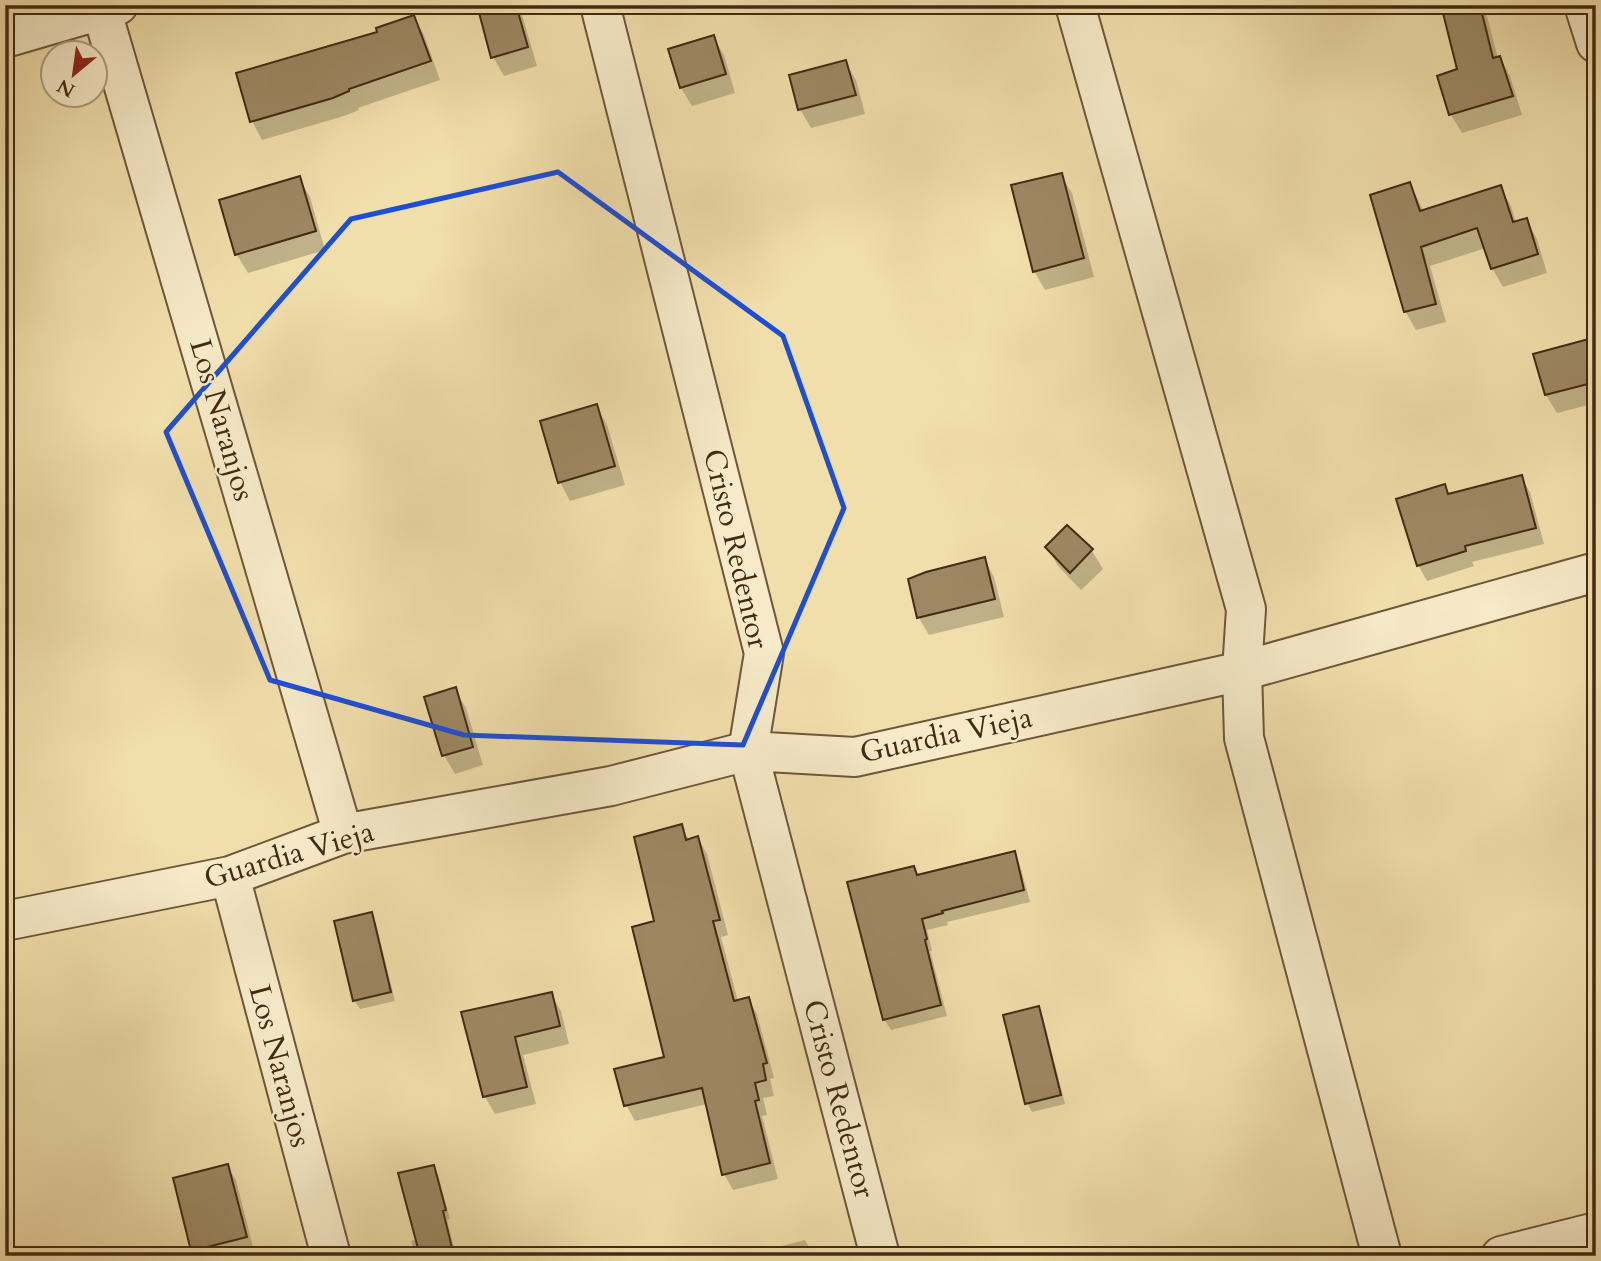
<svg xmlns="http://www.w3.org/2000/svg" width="1601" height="1261" font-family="Cardo,serif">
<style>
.shadow{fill:#0003}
.building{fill:#9d8863;stroke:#432a14;stroke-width:2}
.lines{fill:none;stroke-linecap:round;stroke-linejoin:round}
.street-casing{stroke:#6e573a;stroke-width:42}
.street{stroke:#f6eac8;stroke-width:38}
.marked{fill:none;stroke:#1d4ed8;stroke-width:5;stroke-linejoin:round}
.labels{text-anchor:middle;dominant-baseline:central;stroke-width:5;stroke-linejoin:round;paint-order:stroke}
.street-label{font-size:30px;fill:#432a14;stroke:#f6eac8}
</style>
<rect width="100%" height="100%" fill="#f1dfab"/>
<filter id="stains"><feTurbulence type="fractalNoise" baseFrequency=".00286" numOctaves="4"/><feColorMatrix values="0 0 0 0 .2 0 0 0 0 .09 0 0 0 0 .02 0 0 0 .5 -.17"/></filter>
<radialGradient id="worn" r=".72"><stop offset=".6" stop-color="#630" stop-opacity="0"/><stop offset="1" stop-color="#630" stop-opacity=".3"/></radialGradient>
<path class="shadow" d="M 479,5 L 519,5 L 537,66 L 504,76 L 493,57 Z
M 1443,5 L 1484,5 L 1498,58 L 1500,58 L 1510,76 L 1522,115 L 1462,133 L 1451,115 L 1439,77 L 1459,71 Z
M 414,17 L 424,35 L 440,80 L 358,108 L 359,110 L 344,116 L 262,140 L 252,121 L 379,33 Z
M 713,37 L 724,55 L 735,93 L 692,106 L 681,88 L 670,50 Z
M 845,62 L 856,80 L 865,114 L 811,128 L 800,109 Z
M 1061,175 L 1072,193 L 1094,277 L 1045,290 L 1034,271 Z
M 299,178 L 310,197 L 325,250 L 248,273 L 237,255 L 221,202 Z
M 1410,184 L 1424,212 L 1500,187 L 1511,206 L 1516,223 L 1526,220 L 1537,239 L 1547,273 L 1503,287 L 1492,268 L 1486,248 L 1430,266 L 1446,322 L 1416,330 L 1405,311 Z
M 1596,346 L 1596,403 L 1557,413 L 1546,395 Z
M 596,406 L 607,425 L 625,485 L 570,501 L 560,482 Z
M 1521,477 L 1530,492 L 1544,544 L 1472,562 L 1474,566 L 1427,581 L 1418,565 L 1444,486 L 1449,495 Z
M 1067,527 L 1092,551 L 1103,569 L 1081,590 L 1058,566 L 1047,547 Z
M 984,559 L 994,577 L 1004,617 L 929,635 L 919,618 Z
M 455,690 L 466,708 L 483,765 L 455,774 L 444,755 Z
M 681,826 L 689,840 L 698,838 L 707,854 L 728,935 L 721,937 L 738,1001 L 748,999 L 757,1014 L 774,1078 L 770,1079 L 774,1096 L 763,1098 L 767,1115 L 762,1116 L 778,1179 L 733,1190 L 724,1174 L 707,1104 L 635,1121 L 626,1105 L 666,1058 L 657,922 Z
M 1014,853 L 1020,865 L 1030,902 L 947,922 L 948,925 L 927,930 L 932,951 L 930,951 L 947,1016 L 891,1030 L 884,1019 L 914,868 L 919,877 Z
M 371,914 L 376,923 L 395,1001 L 360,1009 L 355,1001 Z
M 551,994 L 561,1011 L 569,1044 L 523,1055 L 536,1104 L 495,1114 L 485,1097 L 463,1013 Z
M 1038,1008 L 1043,1017 L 1065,1104 L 1032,1112 L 1027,1103 Z
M 227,1166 L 236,1180 L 254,1251 L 235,1256 L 195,1256 L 192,1251 Z
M 433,1167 L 438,1175 L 450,1219 L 447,1220 L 456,1256 L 415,1256 L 411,1241 L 417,1239 Z
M 805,1240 L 814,1256 L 743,1256 Z"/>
<path class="building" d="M 477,5 L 516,5 L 528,47 L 491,58 Z
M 1441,5 L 1480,5 L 1493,58 L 1500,56 L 1513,96 L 1449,115 L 1437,76 L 1457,69 Z
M 414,15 L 431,61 L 349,89 L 349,91 L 333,98 L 250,122 L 236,73 L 377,32 L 376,28 Z
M 714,35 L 726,74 L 680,88 L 668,49 Z
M 846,60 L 856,95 L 798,110 L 789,75 Z
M 1062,173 L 1084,258 L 1033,272 L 1011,185 Z
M 300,176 L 316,231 L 235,255 L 219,200 Z
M 1410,182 L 1420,211 L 1501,185 L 1513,222 L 1527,218 L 1538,254 L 1491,269 L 1477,228 L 1421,247 L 1436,304 L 1404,312 L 1370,195 Z
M 1596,337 L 1596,382 L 1545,395 L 1533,354 Z
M 597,404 L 615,466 L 558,483 L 540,421 Z
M 1522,475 L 1536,528 L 1465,546 L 1466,551 L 1417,566 L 1396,499 L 1445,484 L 1448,494 Z
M 1067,525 L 1093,549 L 1070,573 L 1045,547 Z
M 985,557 L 995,599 L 917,618 L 908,579 L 926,572 Z
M 456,687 L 473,747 L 442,756 L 424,697 Z
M 682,824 L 686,840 L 698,836 L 720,920 L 713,921 L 734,1001 L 749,997 L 767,1063 L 763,1064 L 766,1080 L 755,1083 L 759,1100 L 755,1101 L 770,1163 L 722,1175 L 702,1088 L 624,1106 L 614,1069 L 664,1057 L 632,927 L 654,921 L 634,837 Z
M 1015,851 L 1024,890 L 942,911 L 943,913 L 922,919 L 927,939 L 925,940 L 941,1005 L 883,1020 L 847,882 L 914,866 L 917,875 Z
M 372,912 L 391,992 L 353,1001 L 334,921 Z
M 552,992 L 560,1026 L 515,1037 L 527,1087 L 483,1097 L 461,1012 Z
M 1039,1006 L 1061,1095 L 1025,1104 L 1003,1015 Z
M 228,1164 L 247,1237 L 191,1251 L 173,1178 Z
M 434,1165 L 446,1210 L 443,1211 L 454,1256 L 420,1256 L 398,1173 Z"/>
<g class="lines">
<defs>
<path id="street" d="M 100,5 L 343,834
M 600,5 L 764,653 L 748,751 L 880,1256
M 1075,5 L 1246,609 L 1242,671 L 1244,738 L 1382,1256
M 1584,5 L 1596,43
M 5,38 L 118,5
M 230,876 L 331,1256
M 5,921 L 230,876 L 343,834 L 611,786 L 748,751 L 855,757 L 1242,671 L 1596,572
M 1501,1256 L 1596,1232"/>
</defs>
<use href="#street" class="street-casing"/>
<use href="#street" class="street"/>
</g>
<path class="marked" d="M 558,172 L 783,336 L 844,508 L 743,745 L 464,735 L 270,680 L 166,432 L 351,219 Z"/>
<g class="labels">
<g class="street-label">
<text transform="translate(222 420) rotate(74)">Los Naranjos</text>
<text transform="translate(736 549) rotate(77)">Cristo Redentor</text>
<text transform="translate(946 735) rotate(-12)">Guardia Vieja</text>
<text transform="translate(289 855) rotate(-16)">Guardia Vieja</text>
<text transform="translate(280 1066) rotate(75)">Los Naranjos</text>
<text transform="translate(839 1099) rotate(75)">Cristo Redentor</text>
</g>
</g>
<rect width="1601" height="1261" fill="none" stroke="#f1dfab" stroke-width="28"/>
<rect x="7" y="7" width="1587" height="1247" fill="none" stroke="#432a14" stroke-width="3.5"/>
<rect x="14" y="14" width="1573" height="1233" fill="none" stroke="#432a14" stroke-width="2"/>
<g transform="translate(74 74) rotate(209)"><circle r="33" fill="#f6eac8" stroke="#ae9d80" stroke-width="2"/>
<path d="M0-5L12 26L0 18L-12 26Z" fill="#8f2418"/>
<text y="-10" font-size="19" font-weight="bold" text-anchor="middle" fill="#432a14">N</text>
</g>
<rect width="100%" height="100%" filter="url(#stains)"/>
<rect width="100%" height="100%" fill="url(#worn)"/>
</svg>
